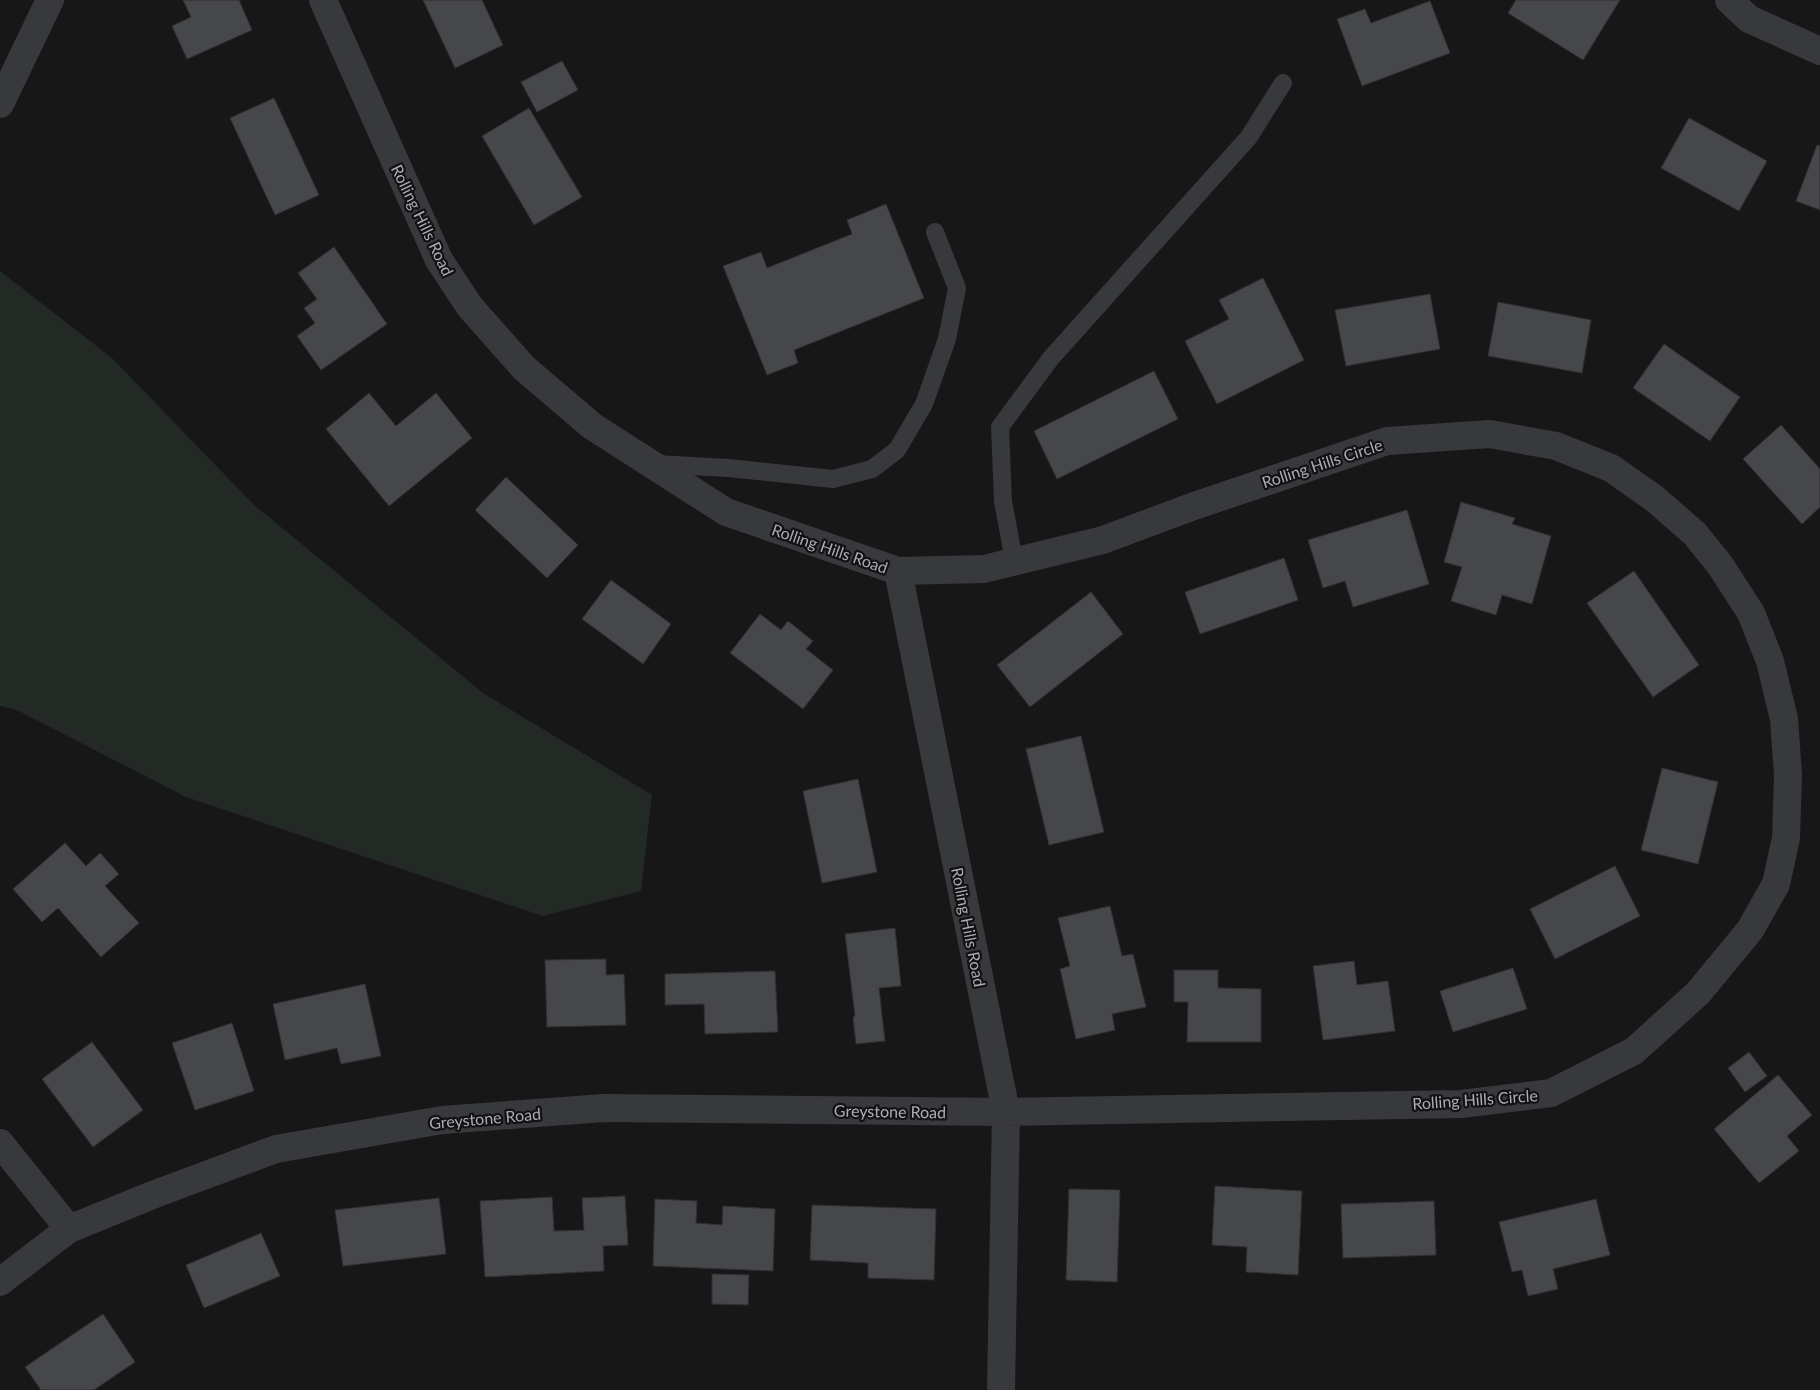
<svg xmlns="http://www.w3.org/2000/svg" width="1820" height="1390" font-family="Lato,sans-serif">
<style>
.green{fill:#232a25}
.building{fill:#46474b;stroke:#313134}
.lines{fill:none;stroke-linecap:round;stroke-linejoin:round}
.service{stroke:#38393d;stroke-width:18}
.minor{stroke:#38393d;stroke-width:28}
.tertiary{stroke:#38393d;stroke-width:28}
.labels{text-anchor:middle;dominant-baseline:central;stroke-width:4.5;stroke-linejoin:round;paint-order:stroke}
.street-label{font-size:16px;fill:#abadb7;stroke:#121213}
</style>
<rect width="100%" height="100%" fill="#171718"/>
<path class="green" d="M 0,271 L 112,358 L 253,504 L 483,693 L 652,795 L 641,891 L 543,916 L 186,797 L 17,710 L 0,706 Z"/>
<path class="building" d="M 183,0 L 239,0 L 252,30 L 187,59 L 172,26 L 191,17 Z
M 423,0 L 482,0 L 503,45 L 455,68 Z
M 1516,0 L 1620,0 L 1583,60 L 1508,13 Z
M 1430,1 L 1450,53 L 1362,86 L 1337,19 L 1365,9 L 1371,23 Z
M 562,61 L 578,90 L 537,112 L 521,82 Z
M 274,98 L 319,195 L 275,215 L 230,118 Z
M 529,108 L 582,197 L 534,225 L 482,136 Z
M 1689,118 L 1767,161 L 1739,211 L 1661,168 Z
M 1817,145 L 1820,146 L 1820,210 L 1796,201 Z
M 886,204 L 924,298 L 794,350 L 798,363 L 767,375 L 723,266 L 761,252 L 767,268 L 852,234 L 847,220 Z
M 334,247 L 387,324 L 321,370 L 297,336 L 315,323 L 304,308 L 317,299 L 298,273 Z
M 1263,278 L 1304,360 L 1217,404 L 1185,341 L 1229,319 L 1219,300 Z
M 1430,294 L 1440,349 L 1346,366 L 1335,310 Z
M 1498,302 L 1591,320 L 1582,373 L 1488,356 Z
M 1664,344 L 1740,397 L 1710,441 L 1633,388 Z
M 1154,371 L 1178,419 L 1057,479 L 1034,431 Z
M 369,393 L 396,426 L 436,393 L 472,438 L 389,506 L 326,429 Z
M 1781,425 L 1820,469 L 1820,507 L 1802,524 L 1743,459 Z
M 506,477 L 578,545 L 547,578 L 475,510 Z
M 1461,502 L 1515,518 L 1512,524 L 1551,536 L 1532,604 L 1502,595 L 1496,615 L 1451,601 L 1462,567 L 1444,562 Z
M 1407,510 L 1429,584 L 1353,607 L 1345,581 L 1323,588 L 1308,540 Z
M 1284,558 L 1298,600 L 1200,634 L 1185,592 Z
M 1634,571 L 1699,665 L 1653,697 L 1587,603 Z
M 611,580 L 671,624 L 643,664 L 582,619 Z
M 1091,592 L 1123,634 L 1030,707 L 997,665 Z
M 760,614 L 781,630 L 788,621 L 813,641 L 806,649 L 833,670 L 803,709 L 730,653 Z
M 1081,736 L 1104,832 L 1049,845 L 1026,749 Z
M 1662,768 L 1718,782 L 1698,864 L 1641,850 Z
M 858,779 L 877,872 L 822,883 L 803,791 Z
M 65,843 L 86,866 L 100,853 L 119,874 L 105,886 L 139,923 L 101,957 L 58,908 L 42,922 L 13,889 Z
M 1615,866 L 1640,916 L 1555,959 L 1530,909 Z
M 1110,906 L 1122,956 L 1133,954 L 1146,1007 L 1112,1014 L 1115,1030 L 1076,1039 L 1060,969 L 1070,966 L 1058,918 Z
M 895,928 L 901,986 L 879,988 L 885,1041 L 856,1044 L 853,1017 L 855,1016 L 845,934 Z
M 606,959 L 606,975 L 624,974 L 626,1025 L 547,1027 L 545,960 Z
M 1354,961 L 1357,985 L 1388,981 L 1395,1031 L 1323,1040 L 1313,966 Z
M 1513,968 L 1527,1009 L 1453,1032 L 1440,991 Z
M 1174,970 L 1218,970 L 1218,988 L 1261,989 L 1261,1042 L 1187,1042 L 1188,1002 L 1174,1002 Z
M 775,971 L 778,1032 L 705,1034 L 704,1004 L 665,1005 L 665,974 Z
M 365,984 L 381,1056 L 341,1064 L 337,1048 L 285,1060 L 273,1004 Z
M 232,1023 L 254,1091 L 195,1110 L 172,1043 Z
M 92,1042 L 143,1110 L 93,1147 L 42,1079 Z
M 1749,1052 L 1767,1076 L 1745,1092 L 1728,1068 Z
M 1778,1075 L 1812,1115 L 1787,1136 L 1799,1151 L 1759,1183 L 1714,1129 Z
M 1215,1186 L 1302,1191 L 1298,1275 L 1246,1272 L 1247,1247 L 1212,1245 Z
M 1069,1189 L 1120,1190 L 1117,1282 L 1066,1280 Z
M 625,1196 L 628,1245 L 603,1246 L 604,1271 L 485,1277 L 480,1201 L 552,1197 L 554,1231 L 584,1230 L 582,1198 Z
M 439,1198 L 446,1254 L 343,1266 L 335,1210 Z
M 655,1199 L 697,1201 L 696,1223 L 722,1225 L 723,1206 L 775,1209 L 773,1271 L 653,1266 Z
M 1596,1199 L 1610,1255 L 1553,1269 L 1558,1289 L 1528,1296 L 1522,1270 L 1512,1272 L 1499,1222 Z
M 1434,1201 L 1436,1255 L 1343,1258 L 1341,1204 Z
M 812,1205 L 936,1209 L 934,1280 L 868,1278 L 868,1263 L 810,1260 Z
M 261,1233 L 280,1276 L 204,1308 L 186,1265 Z
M 712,1274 L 749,1275 L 748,1305 L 712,1304 Z
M 103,1314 L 135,1362 L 94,1390 L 41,1390 L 25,1367 Z"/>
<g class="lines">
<path class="service" d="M 656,464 L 728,468 L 833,479 L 872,469 L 897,450 L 924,404 L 947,339 L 957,288 L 935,232
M 1014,561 L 1003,501 L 1000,427 L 1051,358 L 1249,137 L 1283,83"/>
<path class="minor" d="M 323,0 L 439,260 L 470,307 L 524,368 L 592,426 L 726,512 L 898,571 L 1006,1112 L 1001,1390
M 0,104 L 50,0
M 0,1143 L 69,1229
M 0,1282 L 69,1229 L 155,1194 L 276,1149 L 442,1120 L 604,1108 L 1006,1112 L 1461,1104 L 1551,1093 L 1634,1051 L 1698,993 L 1750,930 L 1776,884 L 1786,838 L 1788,775 L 1784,719 L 1770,661 L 1751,613 L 1720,565 L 1695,534 L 1655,499 L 1611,468 L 1556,446 L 1490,434 L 1387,441 L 1194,506 L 1103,540 L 984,569 L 898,571"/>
<path class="tertiary" d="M 1729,0 L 1749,19 L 1820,51"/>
</g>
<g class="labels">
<g class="street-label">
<text transform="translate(423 220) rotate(64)">Rolling Hills Road</text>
<text transform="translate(1322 463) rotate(-18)">Rolling Hills Circle</text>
<text transform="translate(830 548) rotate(19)">Rolling Hills Road</text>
<text transform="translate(969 927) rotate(79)">Rolling Hills Road</text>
<text transform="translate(1475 1099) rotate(-4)">Rolling Hills Circle</text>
<text transform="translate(890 1111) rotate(1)">Greystone Road</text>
<text transform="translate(485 1118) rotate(-5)">Greystone Road</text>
</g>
</g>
</svg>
